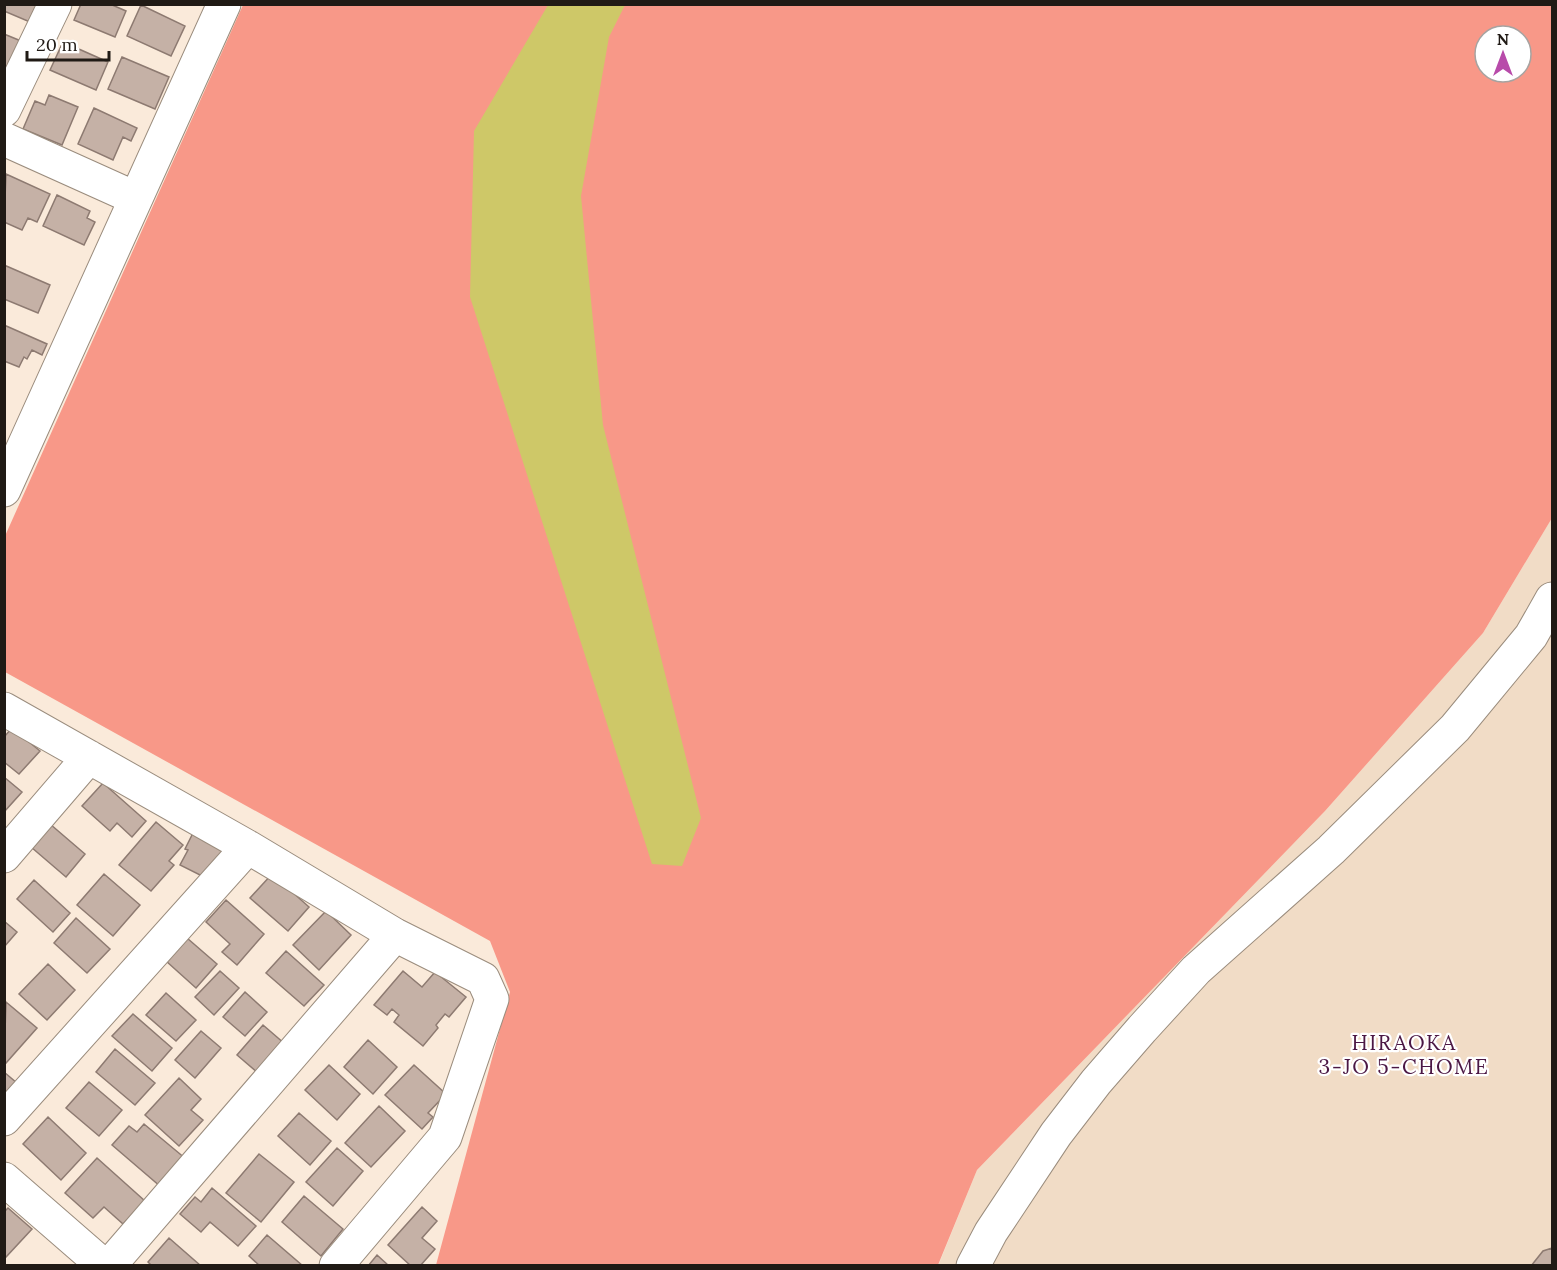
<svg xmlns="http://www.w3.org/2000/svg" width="1557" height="1270" font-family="Lora,serif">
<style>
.built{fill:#f1dcc6}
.forest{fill:#f89888;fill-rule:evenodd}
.water{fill:#cec868}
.building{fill:#c5b1a6;stroke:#8d7a71;stroke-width:1.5}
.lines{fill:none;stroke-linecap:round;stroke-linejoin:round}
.minor-casing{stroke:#9a8c7d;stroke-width:35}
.minor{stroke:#fff;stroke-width:33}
.labels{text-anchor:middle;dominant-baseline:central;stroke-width:4.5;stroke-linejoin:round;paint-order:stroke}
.neighbourhood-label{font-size:21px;letter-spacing:1.5px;fill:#4b1744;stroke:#fff}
</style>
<rect width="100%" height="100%" fill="#faeada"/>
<path class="built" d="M 1552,518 L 1552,1265 L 938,1266 L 977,1170 L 1325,811 L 1483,633 Z"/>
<path class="forest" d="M 243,5 L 1552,5 L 1552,518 L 1483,633 L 1325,811 L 977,1170 L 938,1265 L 436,1265 L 510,992 L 490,941 L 5,672 L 5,536 ZM 1485,36 L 1521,36 L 1521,72 L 1485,72 Z"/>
<path class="water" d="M 548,5 L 625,5 L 609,37 L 581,196 L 603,425 L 701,818 L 682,866 L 652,864 L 470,297 L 474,131 Z"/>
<path class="building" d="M 4,4 L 38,4 L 30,22 L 4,11 Z
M 81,4 L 110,4 L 126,11 L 115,37 L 74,20 Z
M 141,5 L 185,26 L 171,56 L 127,36 Z
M 4,34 L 21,41 L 8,70 L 4,68 Z
M 63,42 L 108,62 L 96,90 L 50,70 Z
M 122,57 L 169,77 L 155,109 L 108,89 Z
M 49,95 L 78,107 L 62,145 L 23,129 L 35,101 L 45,105 Z
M 94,108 L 137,128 L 131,141 L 123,137 L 113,160 L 78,144 Z
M 6,174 L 50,194 L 37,222 L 28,218 L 22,230 L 4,222 Z
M 57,195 L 90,211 L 87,218 L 95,222 L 84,245 L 43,226 Z
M 4,265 L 50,285 L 38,313 L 4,299 Z
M 4,325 L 47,344 L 42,355 L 32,350 L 27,359 L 24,357 L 19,367 L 4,361 Z
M 12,728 L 40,751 L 19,774 L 4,762 L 4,737 Z
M 4,777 L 22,792 L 4,812 Z
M 103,783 L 146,821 L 132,837 L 117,823 L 110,831 L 82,806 Z
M 156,822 L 183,845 L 169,861 L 174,865 L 151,891 L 119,865 Z
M 50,824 L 85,854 L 66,877 L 31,847 Z
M 193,833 L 224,849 L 208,879 L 180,865 L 188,850 L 185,849 Z
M 104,874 L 140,905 L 113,936 L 77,905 Z
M 272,874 L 309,907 L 288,931 L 250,898 Z
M 34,880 L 70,913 L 53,932 L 17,899 Z
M 226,900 L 264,934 L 237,965 L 222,952 L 230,944 L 206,922 Z
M 326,911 L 351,935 L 319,970 L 293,945 Z
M 76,918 L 110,949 L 87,973 L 54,943 Z
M 4,921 L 17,932 L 4,947 Z
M 187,938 L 217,964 L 196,988 L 166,961 Z
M 286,951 L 324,985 L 304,1006 L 266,973 Z
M 48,964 L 75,990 L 47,1020 L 19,994 Z
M 220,971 L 239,988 L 214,1015 L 195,997 Z
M 403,971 L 422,987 L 435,972 L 466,997 L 449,1017 L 445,1014 L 436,1025 L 438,1028 L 423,1046 L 394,1022 L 399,1015 L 392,1009 L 387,1015 L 374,1005 Z
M 245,992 L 267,1012 L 245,1036 L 223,1017 Z
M 166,993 L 196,1020 L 176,1041 L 146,1015 Z
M 6,1002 L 37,1028 L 6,1063 L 4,1062 Z
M 133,1014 L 172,1048 L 152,1071 L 112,1036 Z
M 263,1025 L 285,1044 L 258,1073 L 237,1055 Z
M 201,1031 L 221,1048 L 195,1078 L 175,1060 Z
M 368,1040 L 397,1067 L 373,1094 L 344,1067 Z
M 115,1049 L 155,1083 L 135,1105 L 96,1072 Z
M 329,1065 L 360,1094 L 337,1120 L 305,1090 Z
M 414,1065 L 446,1094 L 428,1113 L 433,1117 L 422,1129 L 385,1095 Z
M 4,1072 L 17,1083 L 4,1097 Z
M 179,1078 L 201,1099 L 191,1110 L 203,1120 L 179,1146 L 145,1115 Z
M 89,1082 L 122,1110 L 99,1136 L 66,1108 Z
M 379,1106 L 405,1131 L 371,1167 L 345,1143 Z
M 299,1113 L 331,1141 L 310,1165 L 278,1136 Z
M 48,1117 L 86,1153 L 61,1180 L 23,1144 Z
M 144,1124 L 186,1159 L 161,1187 L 112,1145 L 129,1126 L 137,1132 Z
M 337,1148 L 363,1171 L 333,1206 L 306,1182 Z
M 259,1154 L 294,1182 L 261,1222 L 226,1193 Z
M 97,1158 L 145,1201 L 123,1224 L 104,1207 L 93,1218 L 65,1193 Z
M 212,1188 L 256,1226 L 238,1246 L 210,1222 L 201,1232 L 180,1214 L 195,1197 L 201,1202 Z
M 304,1196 L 343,1229 L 321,1256 L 282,1222 Z
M 422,1207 L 437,1221 L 422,1238 L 435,1249 L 420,1266 L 411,1266 L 388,1245 Z
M 8,1208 L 32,1229 L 6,1257 L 4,1256 L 4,1212 Z
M 267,1235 L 303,1266 L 260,1266 L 249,1256 Z
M 169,1238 L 201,1266 L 152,1266 L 148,1262 Z
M 1552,1248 L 1552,1266 L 1531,1266 L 1543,1251 Z
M 377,1255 L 389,1266 L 368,1266 Z"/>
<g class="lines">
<defs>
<path id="minor" d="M 4,110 L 55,4
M 4,139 L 135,198
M 4,490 L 224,4
M 4,709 L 248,847 L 395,935 L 483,979 L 492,999 L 445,1137 L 336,1266
M 4,856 L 89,757
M 4,1119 L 248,847
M 4,1179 L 104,1266
M 109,1266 L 395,935
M 973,1266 L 991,1232 L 1056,1134 L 1096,1082 L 1142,1029 L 1196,970 L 1331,850 L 1455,728 L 1531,636 L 1552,599"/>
</defs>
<use href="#minor" class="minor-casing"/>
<use href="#minor" class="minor"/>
</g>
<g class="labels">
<g class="neighbourhood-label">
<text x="1404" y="1042">HIRAOKA<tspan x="1404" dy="24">3-JO 5-CHOME</tspan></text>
</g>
</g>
<rect width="1557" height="1270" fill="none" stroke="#201a15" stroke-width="12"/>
<g transform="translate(1503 54)"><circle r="28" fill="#ffffff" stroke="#a6a3a1" stroke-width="1.5"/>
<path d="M0-4.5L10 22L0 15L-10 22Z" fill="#b84baa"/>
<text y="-9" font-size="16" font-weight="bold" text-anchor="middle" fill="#201a15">N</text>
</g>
<path d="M27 51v9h82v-9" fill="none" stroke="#201a15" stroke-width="3"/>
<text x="36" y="51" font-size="18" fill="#201a15" stroke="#ffffff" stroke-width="4.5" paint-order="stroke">20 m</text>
</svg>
